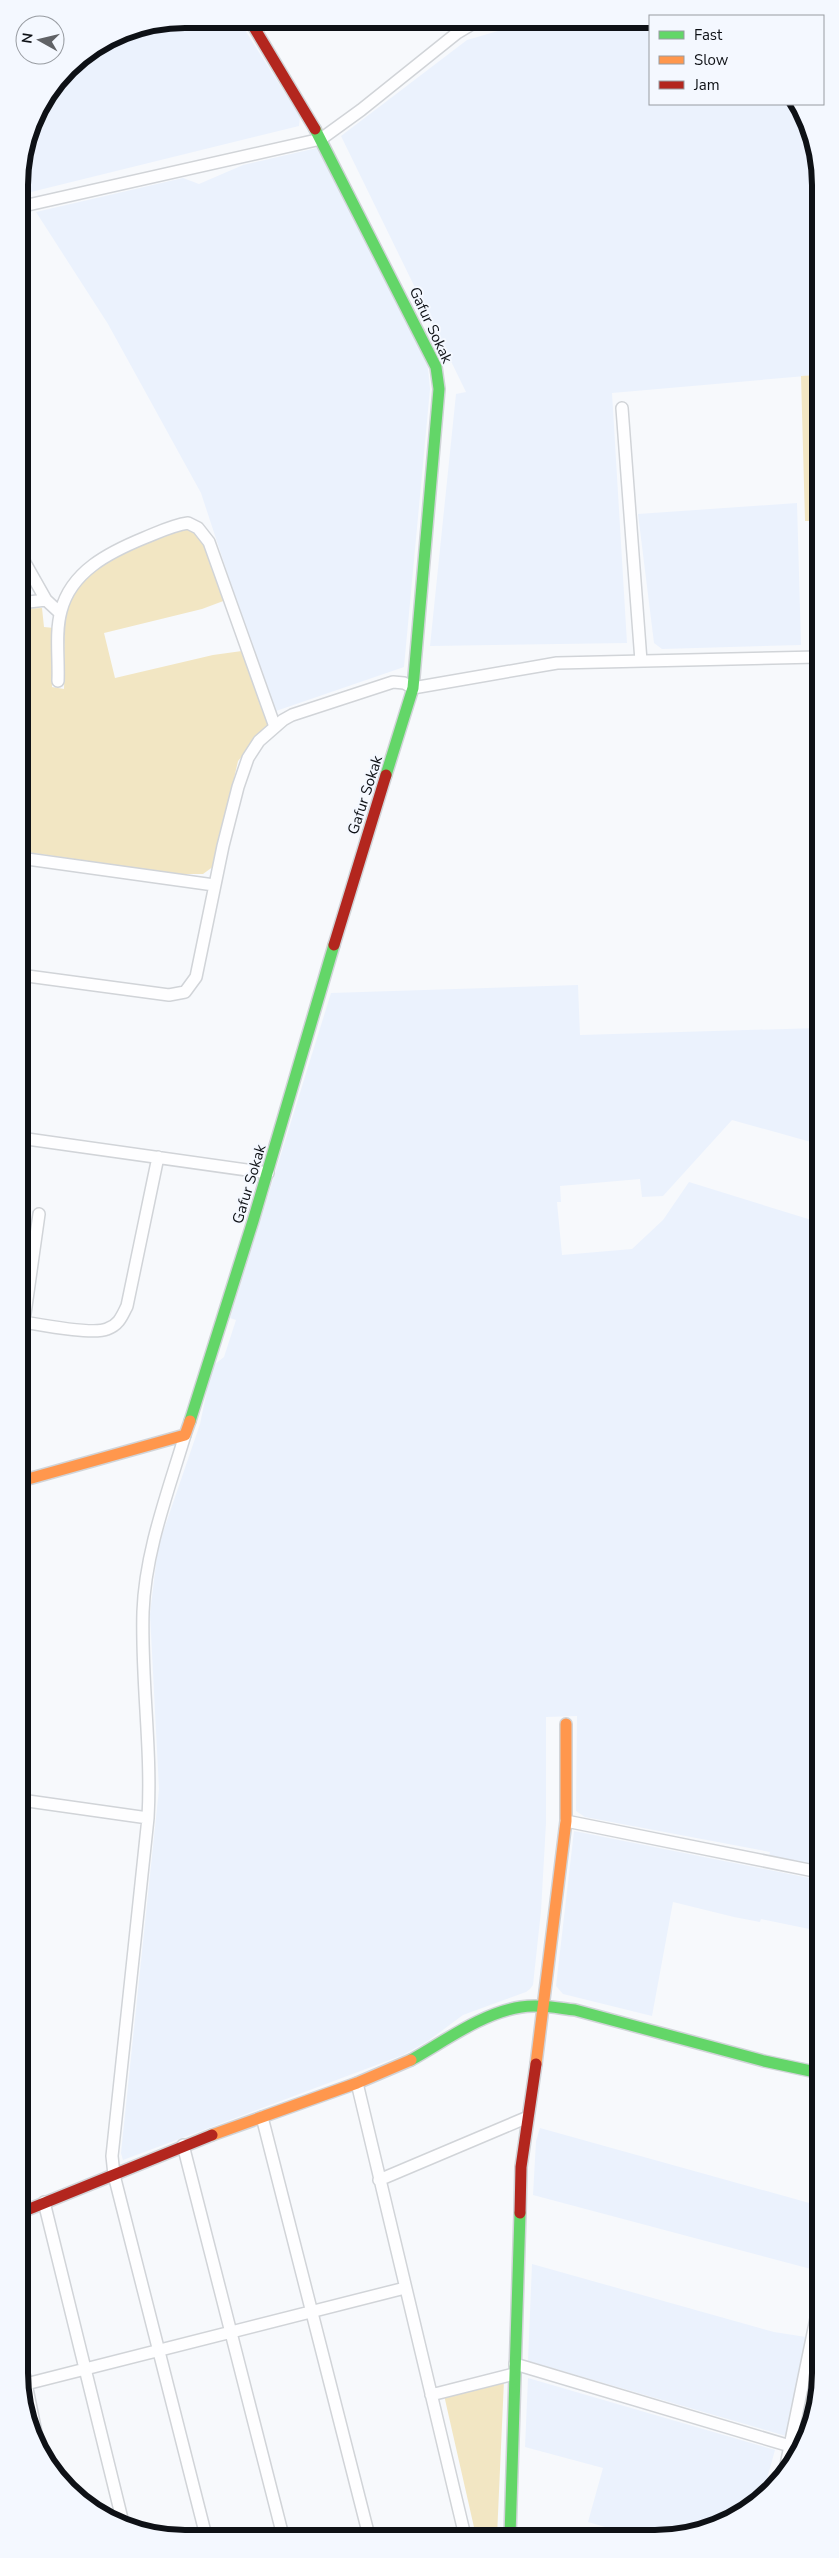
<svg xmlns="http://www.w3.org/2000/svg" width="839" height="2558" font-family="'Nunito Sans',sans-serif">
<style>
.built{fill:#ebf2fd}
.green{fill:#f2e6c3}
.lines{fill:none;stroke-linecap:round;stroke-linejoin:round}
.street-casing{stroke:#d1d4d8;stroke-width:14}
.fast-casing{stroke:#d1d4d8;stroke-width:14}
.slow-casing{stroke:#d1d4d8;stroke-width:14}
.jam-casing{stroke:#d1d4d8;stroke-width:14}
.street{stroke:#fefeff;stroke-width:11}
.fast{stroke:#63d668;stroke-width:11}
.slow{stroke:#ff974d;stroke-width:11}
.jam{stroke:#b3261e;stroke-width:11}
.labels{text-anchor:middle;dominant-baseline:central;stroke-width:4;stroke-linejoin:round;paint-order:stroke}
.street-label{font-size:15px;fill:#0e1116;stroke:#f4f8ff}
.rim{fill:none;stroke:#0e1116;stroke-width:6}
</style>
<rect width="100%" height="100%" fill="#f7f9fc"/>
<path class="built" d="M 184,19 L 238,19 L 300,117 L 299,126 L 27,193 L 19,183 L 19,173 L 36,111 L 75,60 L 121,31 Z
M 532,21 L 650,22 L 650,104 L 799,104 L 817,152 L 817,375 L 612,393 L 627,643 L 430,646 L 456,394 L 466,392 L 341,136 L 467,40 Z
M 317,148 L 427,357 L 430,389 L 404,667 L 273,712 L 201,493 L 108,324 L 36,212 L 183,178 L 199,184 L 243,165 Z
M 797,503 L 801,645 L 662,649 L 654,643 L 638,514 Z
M 578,985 L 580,1035 L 818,1028 L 818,1144 L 732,1120 L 663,1196 L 642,1197 L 640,1179 L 560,1186 L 561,1202 L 557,1202 L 562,1255 L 632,1249 L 663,1220 L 689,1182 L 818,1222 L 819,1866 L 769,1856 L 770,1852 L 585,1817 L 576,1811 L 577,1716 L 546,1717 L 546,1823 L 541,1911 L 533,1985 L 530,1989 L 526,1992 L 463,2015 L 428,2041 L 403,2055 L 123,2160 L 121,2153 L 159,1789 L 150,1614 L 158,1547 L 200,1424 L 210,1376 L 215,1364 L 224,1357 L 236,1320 L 230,1318 L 331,993 Z
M 574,1831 L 819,1880 L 819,1931 L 761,1919 L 760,1922 L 734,1917 L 673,1902 L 652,2016 L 563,1994 L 556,1986 Z
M 540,2128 L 820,2206 L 811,2269 L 533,2195 L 536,2141 Z
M 532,2264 L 774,2332 L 806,2337 L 786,2436 L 528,2361 Z
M 528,2378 L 775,2450 L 762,2497 L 738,2517 L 687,2536 L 636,2536 L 588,2522 L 603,2468 L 525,2447 Z"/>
<path class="green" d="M 817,375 L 817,521 L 805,521 L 801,376 Z
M 182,526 L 201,534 L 226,600 L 202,609 L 104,633 L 115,678 L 213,655 L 242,651 L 268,726 L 238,761 L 214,866 L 203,874 L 177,874 L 20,851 L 20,609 L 42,608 L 44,627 L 54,628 L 52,687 L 64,689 C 65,668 63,627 67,608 C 80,559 141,543 182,526 Z
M 820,2338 C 820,2383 819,2419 794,2459 Z
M 504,2380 L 497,2536 L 476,2536 L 444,2395 Z"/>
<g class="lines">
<defs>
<path id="street" d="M 19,207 L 321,139 L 361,110 L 457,33 L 477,21
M 622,408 L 641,661
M 20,554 L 46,600 L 60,613
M 20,603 L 46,600
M 58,681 C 59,659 55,632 61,611 C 71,571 110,552 144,538 C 159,532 173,525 188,523 L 198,528 L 209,542 L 275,727
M 20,858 L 214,885
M 20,975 L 169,995 L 185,992 L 196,977 L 223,846 L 238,787 L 248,758 L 259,741 L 283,720 L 292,715 L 393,682 L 404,683 L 413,688 L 557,663 L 818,657
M 20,1138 L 268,1173
M 24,1322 C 42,1325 93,1335 107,1329 C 119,1325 122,1316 127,1306 L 158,1157
M 21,1342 L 39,1214
M 21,1800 L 148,1818 C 152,1749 141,1681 143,1612 C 145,1552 168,1492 185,1435
M 148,1818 L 112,2156 L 114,2175 L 206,2536
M 566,1821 L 819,1872
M 357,2083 L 465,2536
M 262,2117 L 369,2536
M 183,2145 L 283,2536
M 379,2180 L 528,2117
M 44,2202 L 124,2527
M 22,2364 L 41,2457
M 515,2364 L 790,2446
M 26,2384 L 405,2288
M 431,2395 L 514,2374
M 784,2475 L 820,2299"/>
<path id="fast" d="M 315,129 L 436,367 L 439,389 L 413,688 L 386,775
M 190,1421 L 253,1221 L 334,945
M 411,2060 C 445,2041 482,2013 521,2007 C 539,2004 557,2008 575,2010 L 764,2061 L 820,2073
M 510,2536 L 520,2213"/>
<path id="slow" d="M 21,1481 L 185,1435 L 190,1421
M 536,2064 L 566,1821 L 566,1724
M 212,2135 L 357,2083 L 411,2060"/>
<path id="jam" d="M 249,19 L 315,129
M 334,945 L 386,775
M 22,2212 L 212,2135
M 520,2213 L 521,2167 L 536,2064"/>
</defs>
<use href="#street" class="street-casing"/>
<use href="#fast" class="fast-casing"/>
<use href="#slow" class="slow-casing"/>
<use href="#jam" class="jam-casing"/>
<use href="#street" class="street"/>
<use href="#fast" class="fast"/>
<use href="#slow" class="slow"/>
<use href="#jam" class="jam"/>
</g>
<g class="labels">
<g class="street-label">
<text transform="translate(431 325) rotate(65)">Gafur Sokak</text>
<text transform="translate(365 795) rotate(-72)">Gafur Sokak</text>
<text transform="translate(249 1184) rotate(-73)">Gafur Sokak</text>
</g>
</g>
<path d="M0 0H839V2558H0ZM185 28H655A157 157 0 0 1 812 185V2373A157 157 0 0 1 655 2530H185A157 157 0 0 1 28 2373V185A157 157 0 0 1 185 28Z" fill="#f4f8ff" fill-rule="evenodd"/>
<path class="rim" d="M185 28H655A157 157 0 0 1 812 185V2373A157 157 0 0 1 655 2530H185A157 157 0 0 1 28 2373V185A157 157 0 0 1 185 28Z"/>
<rect x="649" y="15" width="175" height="90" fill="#f4f8ff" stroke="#989ca2"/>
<rect x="659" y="31" width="25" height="8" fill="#63d668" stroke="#989ca2"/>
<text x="694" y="40" font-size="15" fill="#0e1116">Fast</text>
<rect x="659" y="56" width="25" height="8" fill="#ff974d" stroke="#989ca2"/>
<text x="694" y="65" font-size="15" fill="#0e1116">Slow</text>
<rect x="659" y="81" width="25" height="8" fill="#b3261e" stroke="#989ca2"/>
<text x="694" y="90" font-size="15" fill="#0e1116">Jam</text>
<g transform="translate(40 40) rotate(278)"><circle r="24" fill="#f4f8ff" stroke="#989ca2"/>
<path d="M0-4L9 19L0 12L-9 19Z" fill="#606266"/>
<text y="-8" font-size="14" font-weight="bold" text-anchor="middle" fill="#0e1116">N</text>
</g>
</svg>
